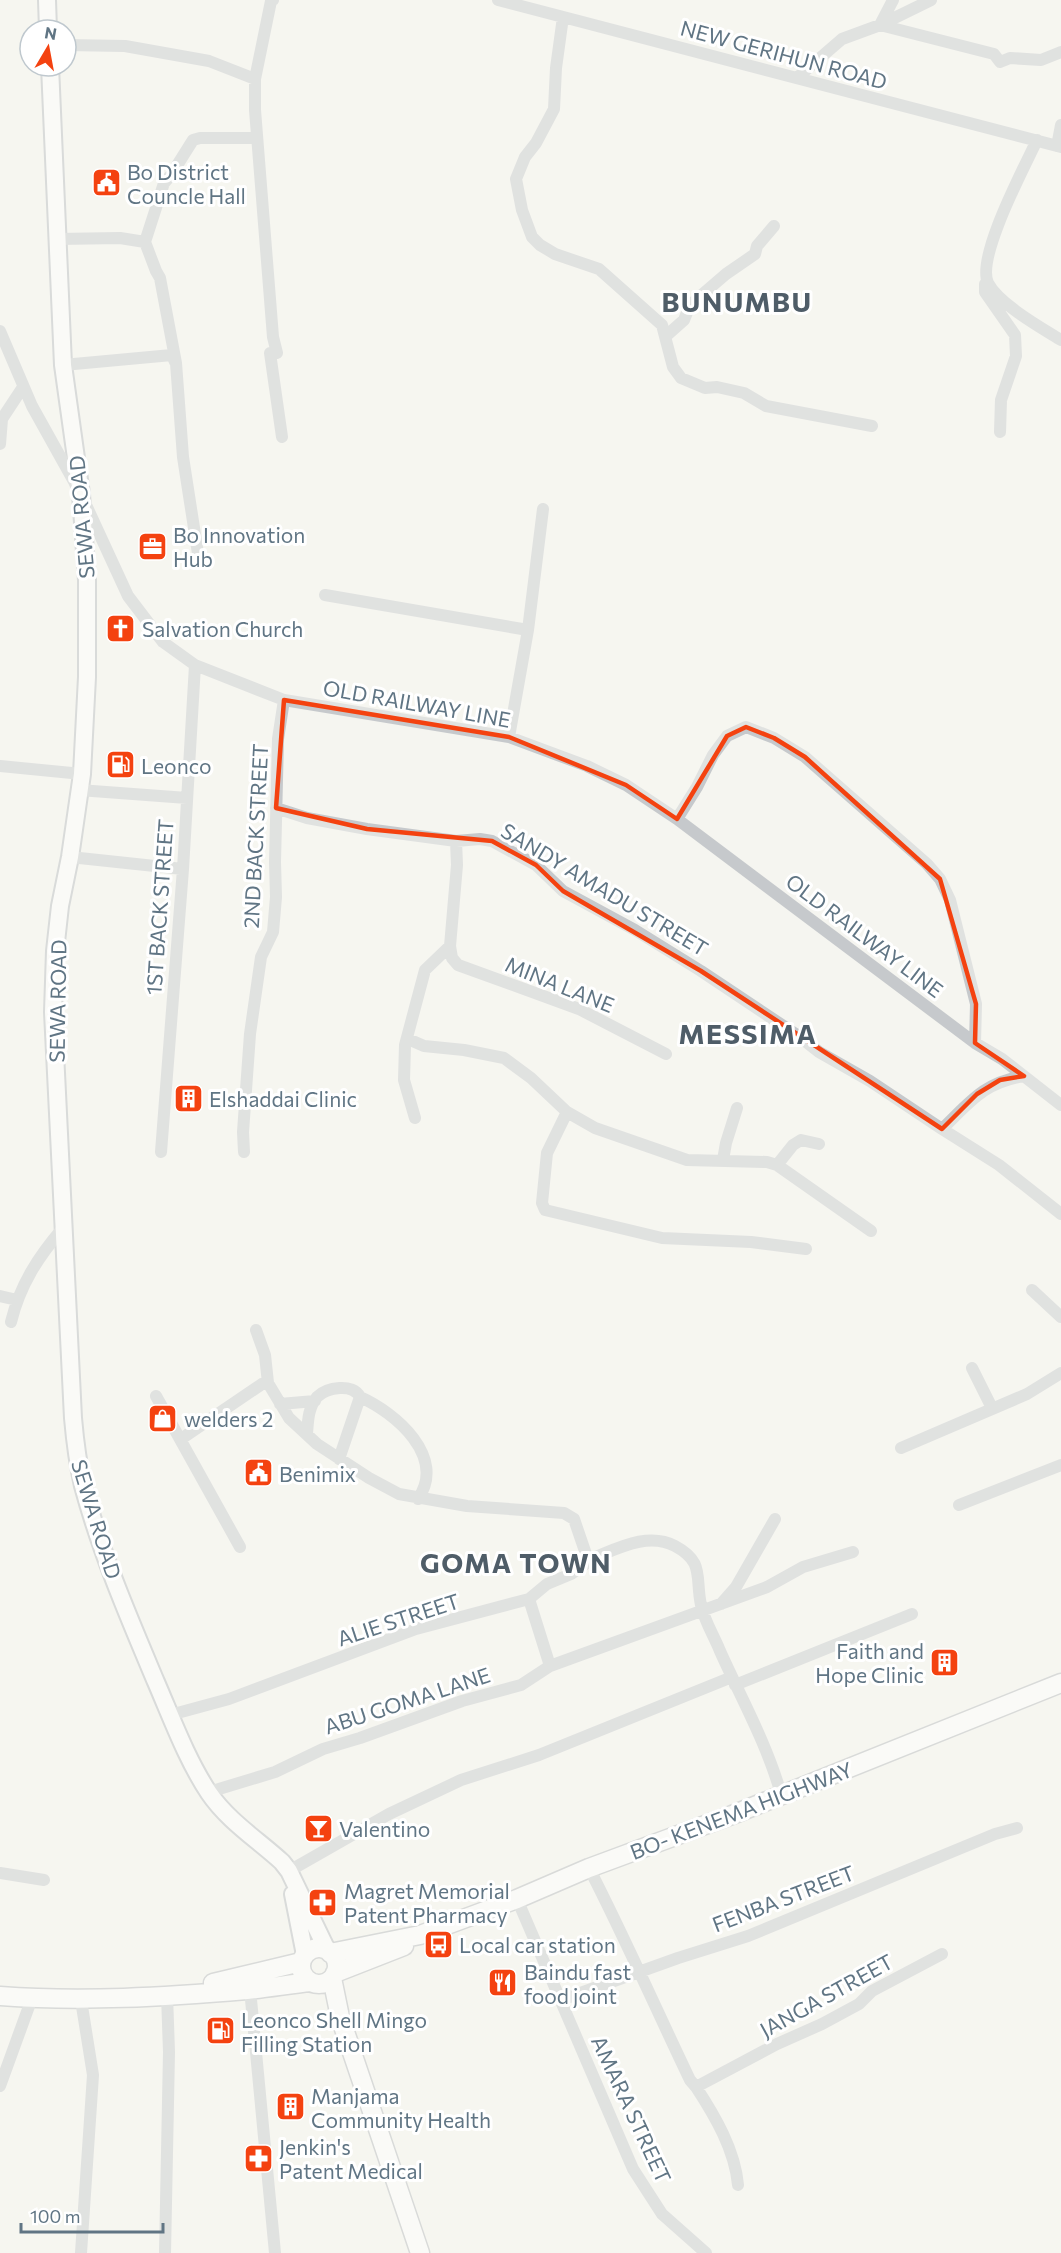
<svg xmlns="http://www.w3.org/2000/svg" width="1061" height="2253" font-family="Commissioner,sans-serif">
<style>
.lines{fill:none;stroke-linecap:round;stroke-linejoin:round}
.major-casing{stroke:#b6babe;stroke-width:20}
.highway-casing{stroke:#b5b9bc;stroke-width:21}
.minor{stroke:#c6c9cc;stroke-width:12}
.major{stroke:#fff;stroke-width:16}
.highway{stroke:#fff;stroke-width:18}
.marked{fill:none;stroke:#f44210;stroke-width:4.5;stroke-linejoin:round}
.labels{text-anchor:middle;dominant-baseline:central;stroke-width:6;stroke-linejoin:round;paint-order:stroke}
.street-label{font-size:21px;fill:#607584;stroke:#fff}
.poi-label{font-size:21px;fill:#607584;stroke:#fff;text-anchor:start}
.district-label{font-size:27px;font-weight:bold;letter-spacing:1.5px;fill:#4f5d68;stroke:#fff}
</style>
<rect width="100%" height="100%" fill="#f5f5f0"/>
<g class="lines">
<defs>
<path id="major" d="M 47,0 L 48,30
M 50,66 L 63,365 L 81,494 L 87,580 L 87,677 L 82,774 L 70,857 L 60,906 L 55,951 L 53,1012 L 73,1418 C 75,1441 78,1464 83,1486 C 101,1553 129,1618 156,1682 C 172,1719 187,1760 209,1793 C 228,1821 258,1840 282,1862 L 289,1871 L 327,1950
M 293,1894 L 305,1955"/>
<path id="highway" d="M301 1966a18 18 0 1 1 36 0a18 18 0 1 1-36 0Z
M 330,1953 L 420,1935 L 517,1899 L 589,1868 L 732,1815 L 1061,1683
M 335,1973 L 404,1946
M 332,1978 L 340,2017 L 420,2253
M 213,1983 L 301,1962
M 0,1996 C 82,2002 165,1997 247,1990 C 269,1988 290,1984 311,1982"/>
</defs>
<use href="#major" class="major-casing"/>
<use href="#highway" class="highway-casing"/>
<path class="minor" d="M 273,0 L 271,1 L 255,79 L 255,110 L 273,337 L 277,353 L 270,353 L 282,437
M 498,0 L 1061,147
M 563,17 L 556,68 L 554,109 L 536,143 L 525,157 L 516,179 L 522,210 L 532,237 L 540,245 L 555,254 L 599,269 L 662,325 L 673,367 L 681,378 L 705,388 L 717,387 L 744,393 L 766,406 L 872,426
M 880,25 L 994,54 L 1000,62 L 1010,58 L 1041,60 L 1061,52
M 880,25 L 893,0
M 66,45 L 125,46 L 209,61 L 255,79
M 798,77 L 842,39 L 880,25 L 931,0
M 1037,140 C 1025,166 976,257 988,283 C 999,304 1040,327 1061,340
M 1057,146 L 1061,125
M 57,239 L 120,238 L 145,242 L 156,271 L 160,278 L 176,363 L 183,457 L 199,560
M 145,242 L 164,183 L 171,175 L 193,140 L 200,138 L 257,138
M 985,284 L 985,292 L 1015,335 L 1016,356 L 1001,400 L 1000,432
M 0,331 L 32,406 L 81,494 L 128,596 L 163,642 L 195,665 L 284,700 L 509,737 L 587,766 L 626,785 L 677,819 L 975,1043 L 1002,1059 L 1061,1105
M 666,336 L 684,320 L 690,305 L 726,274 L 755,254 L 757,246 L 774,226
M 63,365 L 172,355 L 175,362
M 0,444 L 2,419 L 23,387
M 325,595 L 528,630
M 509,737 L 528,630 L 543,509
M 0,766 L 82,774
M 79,790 L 187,798
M 276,808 L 307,818 L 367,829 L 456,841 L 480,839 L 492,841 L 536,865 L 563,891 L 635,930 L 701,971 L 800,1037 L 819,1052 L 870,1081 L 942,1129
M 677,819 L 697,787 L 713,755 L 727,736 L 746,727 L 774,738 L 805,757 L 927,864 L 940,879 L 950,900 L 976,1004 L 975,1043
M 70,857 L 183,869
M 450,946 L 452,958 L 458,965 L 579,1009 L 666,1054
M 408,1039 L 424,1046 L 464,1050 L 504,1058 L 531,1078 L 567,1112 L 595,1128 L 687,1160 L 767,1162 L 777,1165 L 871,1231
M 1024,1076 C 984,1082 970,1102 942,1129 L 999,1165 L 1061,1214
M 567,1112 L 547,1153 L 542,1203 L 545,1210 L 662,1238 L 751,1242 L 806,1249
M 415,1118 L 404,1080 L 405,1045 L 425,970 L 450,946 L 457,865 L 456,841
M 161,1152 L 183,869 L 195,665
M 244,1152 L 243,1132 L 250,1034 L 261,957 L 273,932 L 276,897 L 275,862 L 278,739 L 284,700
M 723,1160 L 726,1143 L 737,1108
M 777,1165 L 793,1145 L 801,1140 L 819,1144
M 1032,1290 L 1061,1317
M 0,1296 L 17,1300
M 11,1322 C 20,1285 38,1257 63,1228
M 256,1330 L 265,1355 L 268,1383
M 972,1368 L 992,1408
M 156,1396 L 240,1547
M 360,1397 C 396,1413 447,1457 418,1499
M 280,1404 L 315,1401
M 307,1434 C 308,1421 308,1408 317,1397 C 327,1387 353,1383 360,1397 L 339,1459
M 181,1439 L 262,1384 L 268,1383 L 289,1418 L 317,1444 L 369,1478 L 399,1494 L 467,1506 L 564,1513 L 574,1519 L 588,1560
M 901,1448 L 1027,1394 L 1061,1373
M 959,1505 L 1061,1465
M 721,1604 L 736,1587 L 775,1519
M 550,1666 L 767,1587 L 803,1567 L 853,1552
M 735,1685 L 912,1614
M 170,1715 L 229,1699 L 416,1629 L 529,1599 L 547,1584 L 571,1574 L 588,1562 L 588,1560 C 615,1550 647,1531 675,1546 C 705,1562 695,1577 701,1605 C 704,1620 714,1636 720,1651 C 741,1698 767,1744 781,1794
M 209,1792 L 275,1772 L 323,1749 L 360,1738 L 462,1701 L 521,1685 L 550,1666 L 529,1599
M 589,1868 C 625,1938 656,2009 690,2080 L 696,2087 L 777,2044 L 822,2024 L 859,2004 L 872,1991 L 942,1954
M 289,1871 L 389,1814 L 461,1780 L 539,1755 L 732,1677
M 0,1873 L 44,1880
M 517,1899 L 633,2169 L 662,2214 L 706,2253
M 250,1989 L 275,2253
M 81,2000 L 93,2075 L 81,2253
M 561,2000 L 678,1958 L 748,1936 L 995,1834 L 1017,1828
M 0,2086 L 32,1998
M 696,2087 C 715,2116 735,2150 738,2185
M 165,2253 L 169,2052 L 167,1995"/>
<use href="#major" class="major"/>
<use href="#highway" class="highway"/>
</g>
<path d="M0 0H1061V2253H0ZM 284,700 L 509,737 L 626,785 L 677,819 L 727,736 L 746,727 L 774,738 L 805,757 L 940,879 L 976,1004 L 975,1043 L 1024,1076 L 1000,1080 L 977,1094 L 942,1129 L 701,971 L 563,891 L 536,865 L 492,841 L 367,829 L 276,808 Z" fill="#f5f5f0" fill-opacity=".55" fill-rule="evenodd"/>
<path class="marked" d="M 284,700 L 509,737 L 626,785 L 677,819 L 727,736 L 746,727 L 774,738 L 805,757 L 940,879 L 976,1004 L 975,1043 L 1024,1076 L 1000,1080 L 977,1094 L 942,1129 L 701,971 L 563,891 L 536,865 L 492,841 L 367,829 L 276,808 Z"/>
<defs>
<symbol id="civic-square" viewBox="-11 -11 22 22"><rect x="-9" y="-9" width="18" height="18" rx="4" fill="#f44210" stroke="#fff"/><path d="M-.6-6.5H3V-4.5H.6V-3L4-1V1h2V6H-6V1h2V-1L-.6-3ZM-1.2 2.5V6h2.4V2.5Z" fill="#fff"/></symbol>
<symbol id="office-square" viewBox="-11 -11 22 22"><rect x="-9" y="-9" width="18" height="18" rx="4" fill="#f44210" stroke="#fff"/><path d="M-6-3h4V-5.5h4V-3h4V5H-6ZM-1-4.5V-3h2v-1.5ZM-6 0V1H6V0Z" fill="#fff"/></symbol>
<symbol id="church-square" viewBox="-11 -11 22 22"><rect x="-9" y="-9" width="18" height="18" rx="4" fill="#f44210" stroke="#fff"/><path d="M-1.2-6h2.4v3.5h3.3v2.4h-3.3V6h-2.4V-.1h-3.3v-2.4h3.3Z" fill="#fff"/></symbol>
<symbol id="fuel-square" viewBox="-11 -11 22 22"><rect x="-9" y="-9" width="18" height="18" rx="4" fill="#f44210" stroke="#fff"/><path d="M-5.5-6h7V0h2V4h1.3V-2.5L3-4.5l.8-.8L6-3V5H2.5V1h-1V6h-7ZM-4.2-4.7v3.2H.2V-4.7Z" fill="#fff"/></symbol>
<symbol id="building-square" viewBox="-11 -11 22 22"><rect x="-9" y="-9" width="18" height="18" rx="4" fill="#f44210" stroke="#fff"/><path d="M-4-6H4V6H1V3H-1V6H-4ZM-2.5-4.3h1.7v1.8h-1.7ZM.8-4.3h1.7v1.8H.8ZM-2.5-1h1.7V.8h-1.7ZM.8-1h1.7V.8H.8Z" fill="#fff"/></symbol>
<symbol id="shop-square" viewBox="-11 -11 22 22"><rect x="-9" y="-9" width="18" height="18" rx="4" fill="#f44210" stroke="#fff"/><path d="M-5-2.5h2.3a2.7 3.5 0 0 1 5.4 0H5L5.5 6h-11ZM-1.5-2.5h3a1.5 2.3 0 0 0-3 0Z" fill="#fff"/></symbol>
<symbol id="bar-square" viewBox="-11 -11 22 22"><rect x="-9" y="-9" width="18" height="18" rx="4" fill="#f44210" stroke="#fff"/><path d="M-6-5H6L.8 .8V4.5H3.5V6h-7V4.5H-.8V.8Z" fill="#fff"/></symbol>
<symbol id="pharmacy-square" viewBox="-11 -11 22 22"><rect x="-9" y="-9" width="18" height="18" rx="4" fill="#f44210" stroke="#fff"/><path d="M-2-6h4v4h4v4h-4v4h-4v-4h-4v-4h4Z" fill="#fff"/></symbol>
<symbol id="bus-square" viewBox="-11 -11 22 22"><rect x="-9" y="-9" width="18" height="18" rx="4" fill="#f44210" stroke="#fff"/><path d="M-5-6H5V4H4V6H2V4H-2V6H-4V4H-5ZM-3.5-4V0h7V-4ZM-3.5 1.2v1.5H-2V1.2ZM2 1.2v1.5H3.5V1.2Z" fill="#fff"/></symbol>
<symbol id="restaurant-square" viewBox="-11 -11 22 22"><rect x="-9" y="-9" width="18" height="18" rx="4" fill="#f44210" stroke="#fff"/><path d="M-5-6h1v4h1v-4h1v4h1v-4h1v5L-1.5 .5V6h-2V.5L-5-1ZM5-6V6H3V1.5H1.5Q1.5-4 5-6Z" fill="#fff"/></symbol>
</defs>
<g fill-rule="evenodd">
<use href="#civic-square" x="90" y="166" width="33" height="33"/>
<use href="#office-square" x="136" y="530" width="33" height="33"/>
<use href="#church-square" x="104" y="612" width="33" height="33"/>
<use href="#fuel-square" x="104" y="748" width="33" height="33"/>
<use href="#building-square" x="172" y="1082" width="33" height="33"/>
<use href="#shop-square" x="146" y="1402" width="33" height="33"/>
<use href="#civic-square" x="242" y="1456" width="33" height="33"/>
<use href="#building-square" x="928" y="1646" width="33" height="33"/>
<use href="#bar-square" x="302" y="1812" width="33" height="33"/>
<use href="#pharmacy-square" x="306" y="1886" width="33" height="33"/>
<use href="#bus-square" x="422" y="1928" width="33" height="33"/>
<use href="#restaurant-square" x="486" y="1966" width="33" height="33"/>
<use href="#fuel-square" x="204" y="2014" width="33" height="33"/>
<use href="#building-square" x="274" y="2090" width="33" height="33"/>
<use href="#pharmacy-square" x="242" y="2142" width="33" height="33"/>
</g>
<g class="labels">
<g class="street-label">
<text transform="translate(784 54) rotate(15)">NEW GERIHUN ROAD</text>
<text transform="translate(81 517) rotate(-95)">SEWA ROAD</text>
<text transform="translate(417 703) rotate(10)">OLD RAILWAY LINE</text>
<text transform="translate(255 836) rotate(-87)">2ND BACK STREET</text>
<text transform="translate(605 889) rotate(31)">SANDY AMADU STREET</text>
<text transform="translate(159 907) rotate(-86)">1ST BACK STREET</text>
<text transform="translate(865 935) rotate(37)">OLD RAILWAY LINE</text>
<text transform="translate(560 984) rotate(22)">MINA LANE</text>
<text transform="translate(57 1001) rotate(-89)">SEWA ROAD</text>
<text transform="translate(97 1519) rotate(73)">SEWA ROAD</text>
<text transform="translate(398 1619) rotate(-18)">ALIE STREET</text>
<text transform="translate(407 1700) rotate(-18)">ABU GOMA LANE</text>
<text transform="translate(741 1810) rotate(-21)">BO- KENEMA HIGHWAY</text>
<text transform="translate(783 1898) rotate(-21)">FENBA STREET</text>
<text transform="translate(826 1995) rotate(-29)">JANGA STREET</text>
<text transform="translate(632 2109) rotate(65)">AMARA STREET</text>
</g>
<g class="poi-label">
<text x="127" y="171">Bo District<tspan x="127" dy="24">Councle Hall</tspan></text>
<text x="173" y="534">Bo Innovation<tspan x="173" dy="24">Hub</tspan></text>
<text x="142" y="628">Salvation Church</text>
<text x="141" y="765">Leonco</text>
<text x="209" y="1098">Elshaddai Clinic</text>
<text x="184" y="1418">welders 2</text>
<text x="279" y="1473">Benimix</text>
<text x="924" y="1650" text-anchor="end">Faith and<tspan x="924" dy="24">Hope Clinic</tspan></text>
<text x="339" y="1828">Valentino</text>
<text x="344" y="1890">Magret Memorial<tspan x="344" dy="24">Patent Pharmacy</tspan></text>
<text x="459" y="1944">Local car station</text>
<text x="524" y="1971">Baindu fast<tspan x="524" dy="24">food joint</tspan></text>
<text x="241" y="2019">Leonco Shell Mingo<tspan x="241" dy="24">Filling Station</tspan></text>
<text x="311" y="2095">Manjama<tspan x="311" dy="24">Community Health</tspan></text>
<text x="279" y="2146">Jenkin's<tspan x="279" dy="24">Patent Medical</tspan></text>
</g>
<g class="district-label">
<text x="737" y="301">BUNUMBU</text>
<text x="748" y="1033">MESSIMA</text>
<text x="516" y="1562">GOMA TOWN</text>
</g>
</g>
<g transform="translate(48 48) rotate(10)"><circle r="28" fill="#ffffff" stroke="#bfc8ce" stroke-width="1.5"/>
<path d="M0-4.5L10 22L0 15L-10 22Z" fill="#f44210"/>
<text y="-9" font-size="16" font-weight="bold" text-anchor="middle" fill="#607584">N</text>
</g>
<path d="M21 2223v9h142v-9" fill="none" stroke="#607584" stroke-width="3"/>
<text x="30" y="2223" font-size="18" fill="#607584" stroke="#ffffff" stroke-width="4.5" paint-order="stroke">100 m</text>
</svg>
